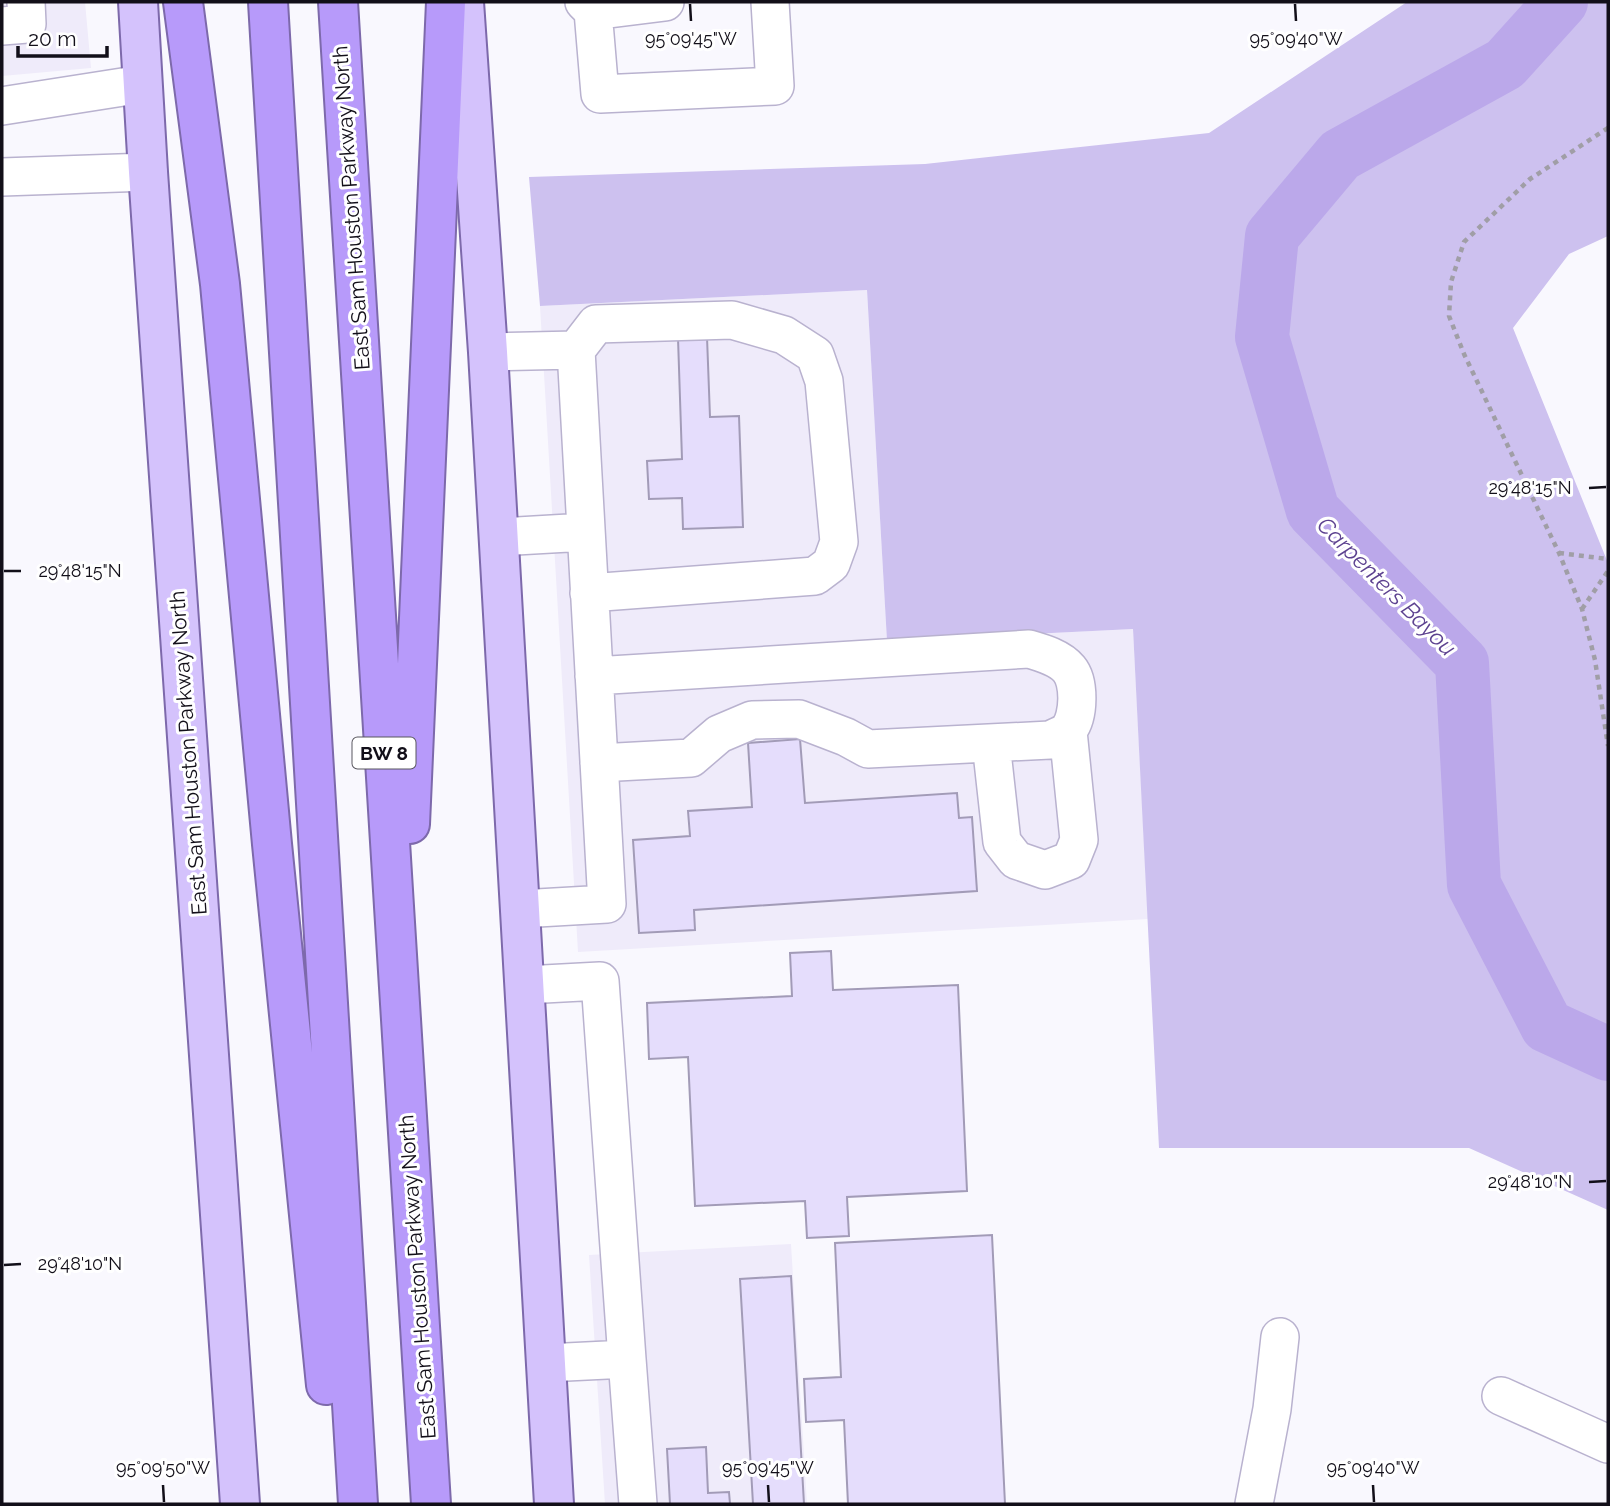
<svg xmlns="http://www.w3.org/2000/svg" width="1610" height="1506" font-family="Raleway,sans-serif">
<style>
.built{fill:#efebfa}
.green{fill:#cdc1ef}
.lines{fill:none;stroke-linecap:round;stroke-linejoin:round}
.river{stroke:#bba8ea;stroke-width:54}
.building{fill:#e5ddfc;stroke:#a29bb7;stroke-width:2}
.minor-casing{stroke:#b9b2cf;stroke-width:40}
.major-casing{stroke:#7d69ab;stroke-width:42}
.highway-casing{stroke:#7d69ab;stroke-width:42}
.path{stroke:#a09ea6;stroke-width:4.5;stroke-dasharray:5 5;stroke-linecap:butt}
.minor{stroke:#fff;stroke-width:37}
.major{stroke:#d4c2fc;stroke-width:38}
.highway{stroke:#b79afa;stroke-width:38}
.ticks{fill:none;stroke:#120f19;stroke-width:2.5}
.labels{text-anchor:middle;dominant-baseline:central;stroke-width:6;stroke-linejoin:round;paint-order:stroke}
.shield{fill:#fff;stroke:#59575e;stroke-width:2}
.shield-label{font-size:19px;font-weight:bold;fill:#120f19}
.street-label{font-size:21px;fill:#120f19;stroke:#fff}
.water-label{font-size:23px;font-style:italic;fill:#5d4290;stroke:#fff}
.ticks-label{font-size:18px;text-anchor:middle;fill:#120f19;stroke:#fff;stroke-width:6;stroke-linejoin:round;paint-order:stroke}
</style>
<rect width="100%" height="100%" fill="#f9f8fe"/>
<path class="built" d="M 2,2 L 85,2 L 91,68 L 2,76 Z
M 867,290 L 887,641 L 1133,629 L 1148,919 L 578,952 L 540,306 Z
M 791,1244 L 807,1504 L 605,1504 L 589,1255 Z"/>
<path class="green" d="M 1407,2 L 1608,2 L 1608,236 L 1569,254 L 1513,328 L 1608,563 L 1608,1210 L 1469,1148 L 1159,1148 L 1133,629 L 887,641 L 867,290 L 540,306 L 529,177 L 925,164 L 1209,133 Z"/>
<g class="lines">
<path class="river" d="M 1561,2 L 1505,64 L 1340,155 L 1272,236 L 1262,337 L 1313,511 L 1462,663 L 1474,885 L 1547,1026 L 1608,1054"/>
</g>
<path class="building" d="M 707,337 L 710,417 L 739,416 L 743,527 L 683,529 L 682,498 L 649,499 L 647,461 L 682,459 L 678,338 Z
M 800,739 L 805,803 L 957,793 L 959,818 L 972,817 L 977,891 L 694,910 L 695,930 L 639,933 L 633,840 L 690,836 L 688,811 L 752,807 L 748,743 Z
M 831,951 L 833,990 L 958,985 L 967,1191 L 847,1197 L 849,1236 L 807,1238 L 805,1201 L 695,1206 L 688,1057 L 649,1059 L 647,1003 L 792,996 L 790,953 Z
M 992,1235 L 1005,1504 L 848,1504 L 844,1420 L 806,1422 L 804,1379 L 841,1377 L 835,1243 Z
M 791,1276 L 804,1504 L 753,1504 L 740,1279 Z
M 706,1447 L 708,1493 L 729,1492 L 730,1504 L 670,1504 L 667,1449 Z"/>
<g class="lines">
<defs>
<path id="minor" d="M 584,2 L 593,11 L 600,94 L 775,86 L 770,2
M 593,11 L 665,2
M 2,26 L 27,24 L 26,2
M 2,106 L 142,84
M 2,177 L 148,172
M 576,350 L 596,324 L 732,320 L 784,335 L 815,355 L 824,381 L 839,542 L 831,564 L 815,576 L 589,593
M 488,352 L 576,350 L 607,904 L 520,909
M 499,537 L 586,532
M 594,676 L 1029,649 C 1043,653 1060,658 1069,669 C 1080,682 1079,716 1069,729 C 1065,734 1056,737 1050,740 L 868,749 L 846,737 L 799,719 L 752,720 L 719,734 L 691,758 L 599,763
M 991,743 L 1002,842 L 1016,860 L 1045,870 L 1071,860 L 1079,840 L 1068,731
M 525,985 L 600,981 L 627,1359 L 546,1363
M 627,1359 L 638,1504
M 1501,1396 L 1608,1444
M 1254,1504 L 1272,1409 L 1280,1337"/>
<path id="major" d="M 138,2 L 148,172 L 240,1504
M 464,2 L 488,352 L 554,1504"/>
<path id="highway" d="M 183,2 L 220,284 L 272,844 L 326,1385
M 268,2 L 358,1504
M 338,2 L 431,1504
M 410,824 L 446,2"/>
</defs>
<use href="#minor" class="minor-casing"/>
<use href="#major" class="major-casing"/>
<use href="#highway" class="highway-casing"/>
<path class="path" d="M 1608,128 L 1530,179 L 1464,242 L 1451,282 L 1449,316 L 1464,354 L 1559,553 L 1582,609 L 1595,660 L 1608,746
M 1559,553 L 1608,559
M 1582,609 L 1608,571"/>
<use href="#minor" class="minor"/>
<use href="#major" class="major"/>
<use href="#highway" class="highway"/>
</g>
<path class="ticks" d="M 690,4 L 691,21M 1295,4 L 1296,21M 1589,488 L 1606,487M 4,571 L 21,571M 1589,1182 L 1606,1181M 4,1265 L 21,1264M 163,1485 L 164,1502M 768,1485 L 769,1502M 1373,1485 L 1374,1502"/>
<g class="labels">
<rect class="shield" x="352.5" y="737.5" width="63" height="31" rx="5"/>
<g class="shield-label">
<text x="384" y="753">BW 8</text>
</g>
<g class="street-label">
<text transform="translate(351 208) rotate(-94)">East Sam Houston Parkway North</text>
<text transform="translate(188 753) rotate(-94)">East Sam Houston Parkway North</text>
<text transform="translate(417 1277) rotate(-94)">East Sam Houston Parkway North</text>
</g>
<g class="water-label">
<text transform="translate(1387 586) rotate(45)">Carpenters Bayou</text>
</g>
</g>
<g class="ticks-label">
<text x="691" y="45">95°09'45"W</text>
<text x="1296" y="45">95°09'40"W</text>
<text x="1530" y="494">29°48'15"N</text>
<text x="80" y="577">29°48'15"N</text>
<text x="1530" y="1188">29°48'10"N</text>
<text x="80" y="1270">29°48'10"N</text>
<text x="163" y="1474">95°09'50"W</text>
<text x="768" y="1474">95°09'45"W</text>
<text x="1373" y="1474">95°09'40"W</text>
</g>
<rect width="1610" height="1506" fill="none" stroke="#120f19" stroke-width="7"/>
<path d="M18 46v10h89v-10" fill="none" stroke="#120f19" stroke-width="3.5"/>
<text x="28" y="46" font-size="21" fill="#120f19" stroke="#ffffff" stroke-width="5" paint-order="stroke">20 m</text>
</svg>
